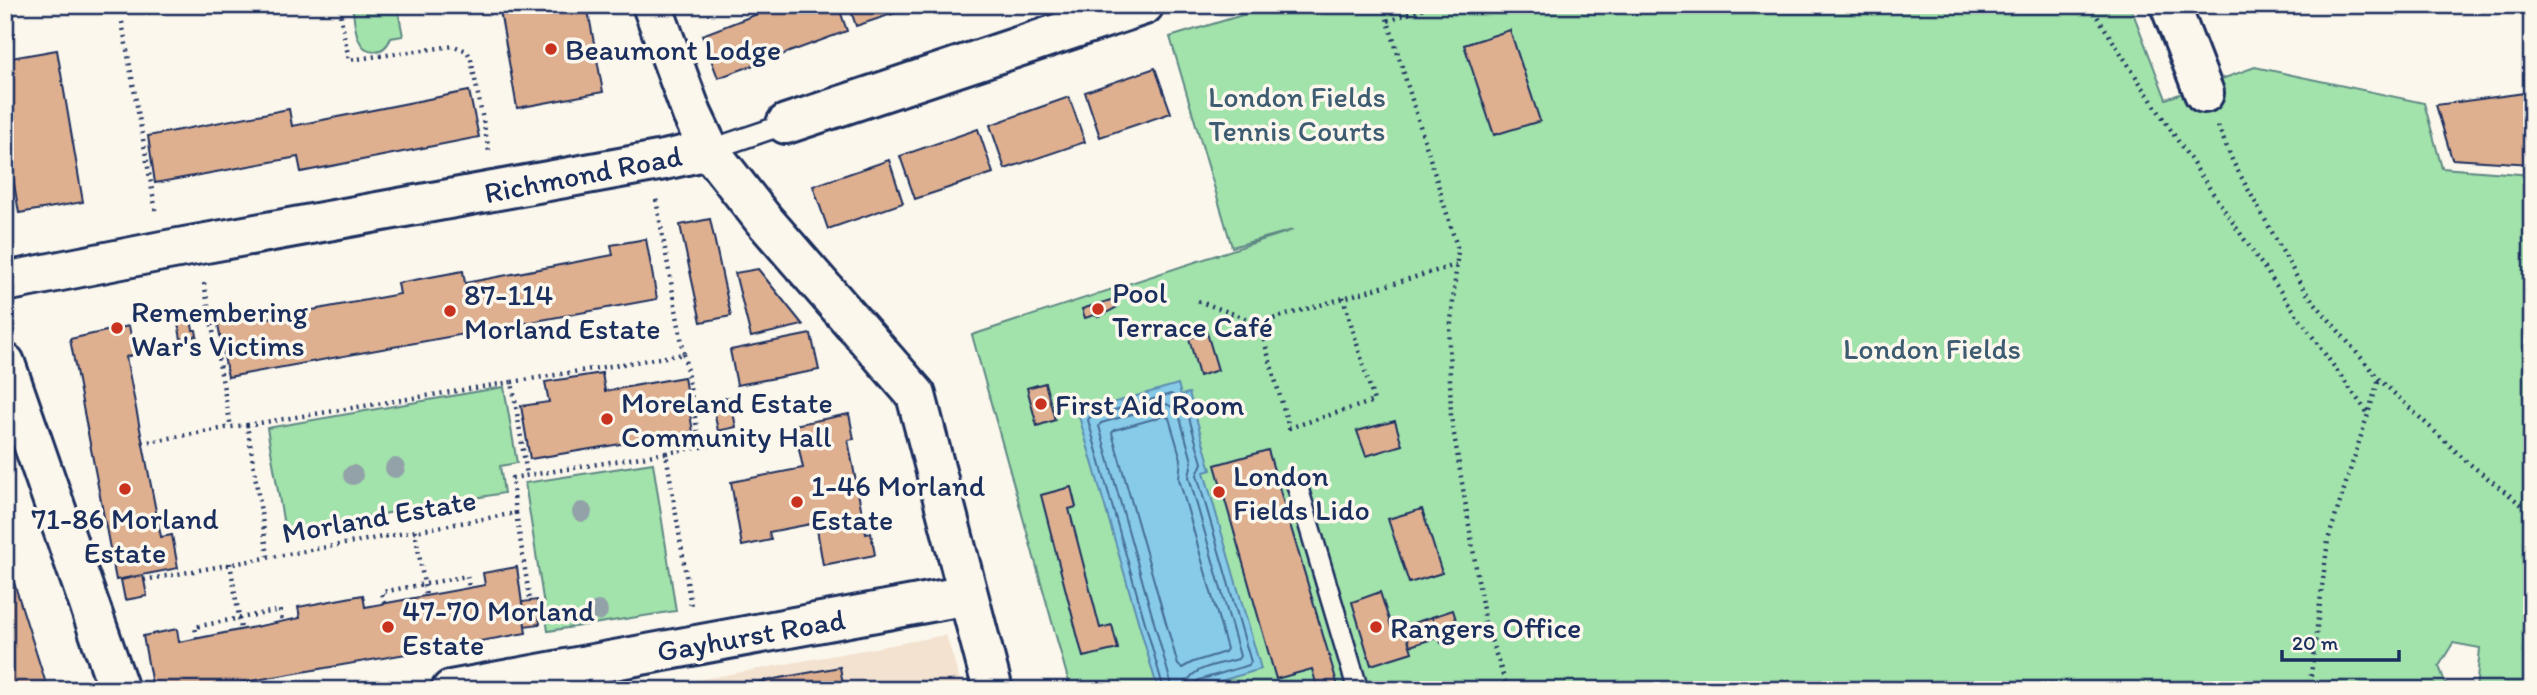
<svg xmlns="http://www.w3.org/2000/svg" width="2537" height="695" font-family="Itim,sans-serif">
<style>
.built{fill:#f3e2d0}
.green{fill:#a2e2ab;stroke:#5e8884;stroke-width:2}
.water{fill:#87cbe9;stroke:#5c8db1;stroke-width:2}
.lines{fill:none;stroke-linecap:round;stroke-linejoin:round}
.shore{stroke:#466d96;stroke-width:2}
.building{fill:#dfb090;stroke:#1b2f5e;stroke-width:2}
.lane-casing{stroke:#1b2f5e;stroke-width:24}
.street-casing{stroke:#1b2f5e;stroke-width:44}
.secondary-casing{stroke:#1b2f5e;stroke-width:44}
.path{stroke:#1b2f5e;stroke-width:4.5;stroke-dasharray:2 5;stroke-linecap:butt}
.lane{stroke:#fbf7ec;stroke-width:19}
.street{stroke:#fbf7ec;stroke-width:38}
.secondary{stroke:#fbf7ec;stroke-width:38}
.tree{fill:#92a2a8}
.poi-dot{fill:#c8321e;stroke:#fbf7ec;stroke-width:2.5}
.labels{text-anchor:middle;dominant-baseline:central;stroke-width:7;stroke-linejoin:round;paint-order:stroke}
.poi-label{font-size:30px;fill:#1b2f5e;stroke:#fbf7ec;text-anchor:start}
.park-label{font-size:30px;fill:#3d5c71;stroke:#fbf7ec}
.street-label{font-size:30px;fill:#1b2f5e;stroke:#fbf7ec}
</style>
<rect width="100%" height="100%" fill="#fbf7ec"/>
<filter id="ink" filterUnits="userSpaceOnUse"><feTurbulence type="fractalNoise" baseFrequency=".0143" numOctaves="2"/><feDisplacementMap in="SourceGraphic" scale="14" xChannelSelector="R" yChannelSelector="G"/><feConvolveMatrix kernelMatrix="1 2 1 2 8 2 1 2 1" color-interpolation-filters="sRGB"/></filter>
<g filter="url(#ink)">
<path class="built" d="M 946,635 L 963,690 L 643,690 Z"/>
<path class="green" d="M 352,5 L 397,5 L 403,36 L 391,38 C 388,45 383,51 375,51 C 354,52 355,20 352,5 Z
M 1275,5 L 2130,5 L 2166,99 L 2255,67 L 2424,103 L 2442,168 L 2532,175 L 2532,690 L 2476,690 L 2480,648 L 2453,643 L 2439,666 L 2448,690 L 1071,690 L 972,335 L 1293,230 L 1232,247 L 1170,37 Z
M 504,387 L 517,463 L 500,466 L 504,493 L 285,531 L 267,428 Z
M 653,463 L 676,611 L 548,631 L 525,483 Z"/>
<path class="water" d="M 1178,384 L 1181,395 L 1189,393 L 1211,470 L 1204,472 L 1261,669 L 1190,690 L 1158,690 L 1078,413 Z"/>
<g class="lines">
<path class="shore" d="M 1164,416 L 1169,418 L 1181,459 L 1179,479 L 1227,649 L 1225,652 L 1193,662 L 1182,668 L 1178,665 L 1112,433 L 1114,430 Z
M 1164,690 L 1088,420 L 1090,417 L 1171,394 L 1185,404 L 1202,463 L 1197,475 L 1251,662 L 1249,665 L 1199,680 L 1194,684 L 1194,690
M 1173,690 L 1099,426 L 1101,423 L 1167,404 L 1178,411 L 1192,461 L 1189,477 L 1240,656 L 1238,659 C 1220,665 1187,666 1185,690"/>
</g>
<path class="building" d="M 499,5 L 587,5 L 603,92 L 517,108 Z
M 781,5 L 838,5 L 847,31 L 718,78 L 702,35 Z
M 849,5 L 919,5 L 856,26 Z
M 1510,30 L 1540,121 L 1494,135 L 1464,45 Z
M 57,50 L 83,202 L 19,213 L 5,131 L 5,59 Z
M 1155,68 L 1171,113 L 1100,137 L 1085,92 Z
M 469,91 L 479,137 L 301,172 L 298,157 L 155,183 L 148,136 L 289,109 L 292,126 Z
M 2532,92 L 2532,164 L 2452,159 L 2436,105 Z
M 1069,97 L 1085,142 L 1005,169 L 990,125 Z
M 978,129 L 993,173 L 915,199 L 900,156 Z
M 889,160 L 903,203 L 828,229 L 813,186 Z
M 710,219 L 731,316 L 701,322 L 680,225 Z
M 646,239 L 657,299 L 228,377 L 216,314 L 250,308 L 252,321 L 400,294 L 398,283 L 463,271 L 465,283 L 613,255 L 611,245 Z
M 758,269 L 803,325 L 751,337 L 735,273 Z
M 1114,299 L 1117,307 L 1099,317 L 1094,315 L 1085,318 L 1082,309 Z
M 190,315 L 193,330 L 196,330 L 197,336 L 181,339 L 177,317 Z
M 129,326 L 135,354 L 126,357 L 161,537 L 172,535 L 178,568 L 116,580 L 70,339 Z
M 1207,333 L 1218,370 L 1199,376 L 1189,338 Z
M 811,334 L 819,370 L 737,385 L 730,350 Z
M 602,373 L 605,391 L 684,377 L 693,432 L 530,459 L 521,406 L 549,402 L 545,382 Z
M 1045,383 L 1055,420 L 1037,426 L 1027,388 Z
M 730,397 L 736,427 L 718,431 L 712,401 Z
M 849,414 L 854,439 L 848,440 L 866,534 L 871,533 L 875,555 L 823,565 L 816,523 L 769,532 L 771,540 L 742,546 L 731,482 L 803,468 L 794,425 Z
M 1395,421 L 1402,445 L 1366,456 L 1357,431 Z
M 1268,450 L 1333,669 L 1339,690 L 1318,690 L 1312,669 L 1276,679 L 1215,465 Z
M 1071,487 L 1076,507 L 1069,509 L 1100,628 L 1112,625 L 1118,649 L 1083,657 L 1041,495 Z
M 1422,509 L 1442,573 L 1409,583 L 1388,519 Z
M 5,554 L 48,690 L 5,690 Z
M 517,567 L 526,633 L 199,690 L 153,690 L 143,636 L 177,629 L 179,642 L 300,618 L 298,607 L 363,595 L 365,607 L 485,585 L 483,573 Z
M 143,575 L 147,596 L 125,600 L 121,580 Z
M 1380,592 L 1392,629 L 1404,626 L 1412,652 L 1371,665 L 1352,602 Z
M 537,600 L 540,624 L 525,626 L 522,602 Z
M 1453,610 L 1461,636 L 1441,643 L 1432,617 Z
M 1432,617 L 1439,637 L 1410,646 L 1404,626 Z
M 840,667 L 844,690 L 714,690 Z"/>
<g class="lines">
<defs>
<path id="lane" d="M 709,150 L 786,124
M 1297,485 L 1358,690"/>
<path id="street" d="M 652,5 L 692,114 L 709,150 L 763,219 L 916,395 L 993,690
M 2170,5 L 2204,93
M 786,124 L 1144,5
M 5,282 L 162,251 L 664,160 L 709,150
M 451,690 L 968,595"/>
<path id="secondary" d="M 5,363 L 119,690"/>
</defs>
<use href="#lane" class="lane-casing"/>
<use href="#street" class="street-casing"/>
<use href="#secondary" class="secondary-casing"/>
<path class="path" d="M 1383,5 L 1458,250 L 1449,343 L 1451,416 L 1485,622 L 1508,690
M 2090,5 C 2178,144 2270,280 2367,412
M 339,8 L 349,60 L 454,46 L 467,51 L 471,59 L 489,151
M 1388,21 L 1429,6 L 1471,9 L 1475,5
M 122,22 L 156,212
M 2218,126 L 2233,162 L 2304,290 L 2379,379 L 2466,461 L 2532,513
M 204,283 L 231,427 L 247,425 L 268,556
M 1343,297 L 1374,401 L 1289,428 L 1259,323 L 1456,265
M 1198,301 L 1259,323
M 684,354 L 698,434
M 512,382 L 684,354 L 656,199
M 247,425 L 512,382 L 527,475
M 142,443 L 231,427
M 666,453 L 742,440
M 516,513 L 530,601
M 415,530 L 426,596
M 230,563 L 241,629
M 144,580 L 516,513 L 512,478 L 666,453 L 691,606
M 384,603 L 382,592 L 467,576 L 469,588
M 197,638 L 195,627 L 280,610 L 282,622
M 2309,690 L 2328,540 L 2379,379"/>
<use href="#lane" class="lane"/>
<use href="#street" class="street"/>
<use href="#secondary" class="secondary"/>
</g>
<g class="tree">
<circle cx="395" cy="468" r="10"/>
<circle cx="353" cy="475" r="10"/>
<circle cx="582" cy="512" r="10"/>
<circle cx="598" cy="611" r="10"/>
</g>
</g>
<g class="poi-dot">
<circle cx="551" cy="49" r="7"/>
<circle cx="1098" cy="309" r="7"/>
<circle cx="450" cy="311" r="7"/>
<circle cx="117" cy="328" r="7"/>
<circle cx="1041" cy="404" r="7"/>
<circle cx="607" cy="419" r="7"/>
<circle cx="125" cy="489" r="7"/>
<circle cx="1219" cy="492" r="7"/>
<circle cx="797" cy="502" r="7"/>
<circle cx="388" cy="627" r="7"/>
<circle cx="1376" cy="627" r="7"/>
</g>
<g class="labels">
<g class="poi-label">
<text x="565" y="49">Beaumont Lodge</text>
<text x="1112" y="292">Pool<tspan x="1112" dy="34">Terrace Café</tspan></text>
<text x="464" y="294">87-114<tspan x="464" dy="34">Morland Estate</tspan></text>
<text x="131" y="311">Remembering<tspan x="131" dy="34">War's Victims</tspan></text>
<text x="621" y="402">Moreland Estate<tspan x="621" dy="34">Community Hall</tspan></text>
<text x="1055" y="404">First Aid Room</text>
<text x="1233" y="475">London<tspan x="1233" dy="34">Fields Lido</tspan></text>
<text x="811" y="485">1-46 Morland<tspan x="811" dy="34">Estate</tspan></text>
<text x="125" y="518" text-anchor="middle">71-86 Morland<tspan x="125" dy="34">Estate</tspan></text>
<text x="402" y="610">47-70 Morland<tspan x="402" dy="34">Estate</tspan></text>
<text x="1390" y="627">Rangers Office</text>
</g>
<g class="park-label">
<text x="1297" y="96">London Fields<tspan x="1297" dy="34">Tennis Courts</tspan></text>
<text x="1932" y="348">London Fields</text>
</g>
<g class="street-label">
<text transform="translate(583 174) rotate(-11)">Richmond Road</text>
<text transform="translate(379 516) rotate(-10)">Morland Estate</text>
<text transform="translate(751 635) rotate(-10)">Gayhurst Road</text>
</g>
</g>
<rect width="2537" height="695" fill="none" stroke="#fbf7ec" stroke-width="28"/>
<rect x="14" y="14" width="2509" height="667" fill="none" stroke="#1b2f5e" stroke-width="2.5" filter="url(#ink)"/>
<path d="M2282 650v10h117v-10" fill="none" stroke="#1b2f5e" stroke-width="3.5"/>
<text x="2292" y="650" font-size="21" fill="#1b2f5e" stroke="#fbf7ec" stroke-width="5" paint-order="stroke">20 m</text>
</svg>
